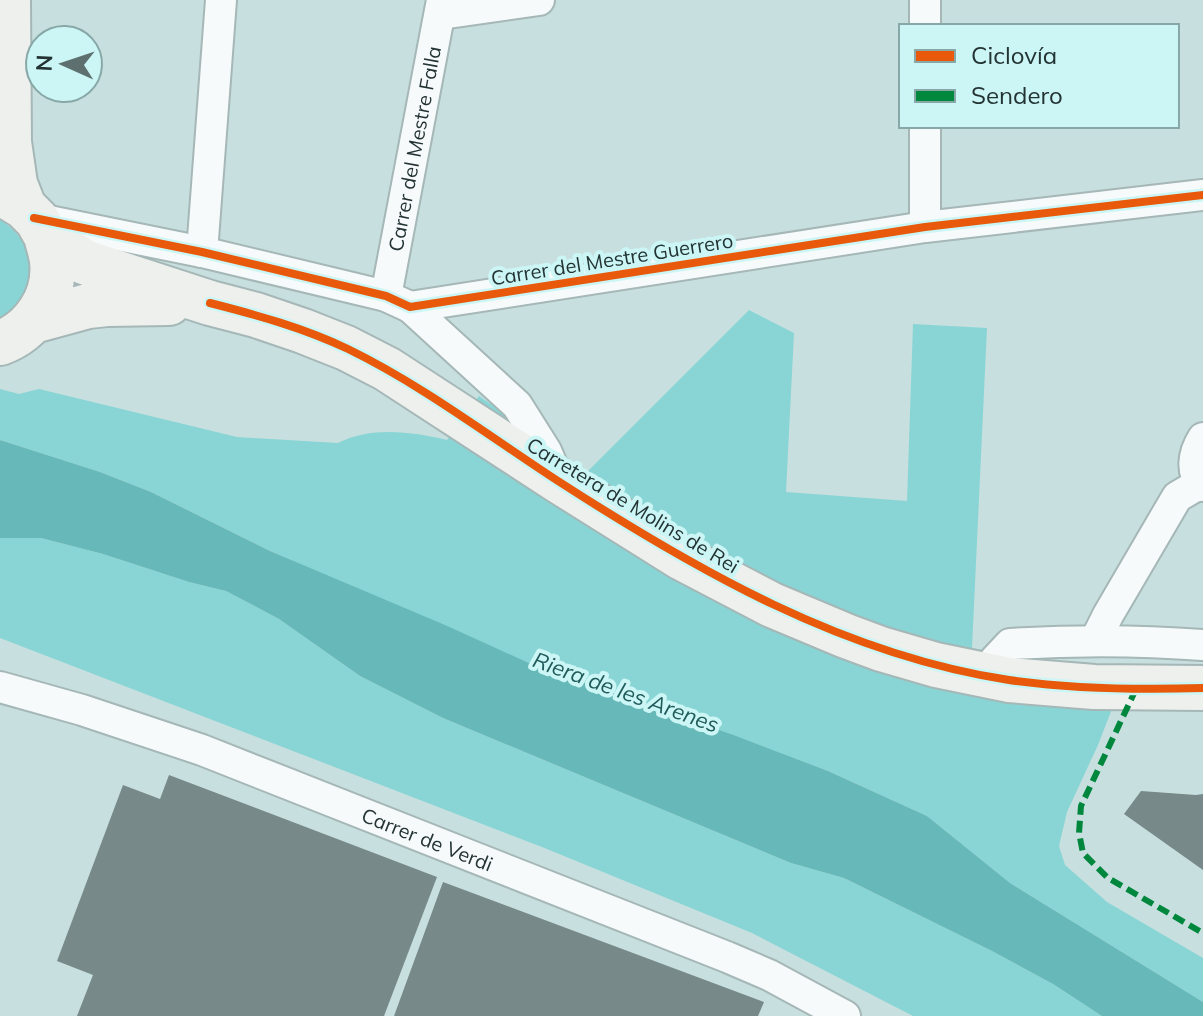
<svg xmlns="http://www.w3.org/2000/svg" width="1203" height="1016" font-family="Mulish,sans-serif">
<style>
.green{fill:#89d5d5}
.water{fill:#67b8b8}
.building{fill:#778989}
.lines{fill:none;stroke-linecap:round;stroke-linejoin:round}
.street-casing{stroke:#a5b7b7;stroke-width:34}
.secondary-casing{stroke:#a5b7b7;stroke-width:48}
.street{stroke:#f7fafa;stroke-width:30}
.secondary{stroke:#eef0ed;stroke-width:44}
.quiet{stroke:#00873e;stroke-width:6;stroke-dasharray:12 6;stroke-linecap:butt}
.cycleway-casing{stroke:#cbf6f5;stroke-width:13}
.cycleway{stroke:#e8590c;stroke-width:8}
.labels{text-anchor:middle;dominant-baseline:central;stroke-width:8;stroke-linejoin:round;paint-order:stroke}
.street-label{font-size:20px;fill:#233333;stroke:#cbf6f5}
.water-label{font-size:22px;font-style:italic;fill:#205a5a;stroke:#cbf6f5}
</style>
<rect width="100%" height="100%" fill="#c8dfdf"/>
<path class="green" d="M 0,220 C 26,235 38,264 26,292 C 25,294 22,302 20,304 C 15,310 6,315 0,321 Z
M 749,310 L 794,333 L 786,492 L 907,501 L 913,324 L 987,328 L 972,648 L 1073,665 L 1129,665 L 1098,745 L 1067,812 L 1059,846 L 1065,865 L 1107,902 L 1203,958 L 1203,1002 L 1010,883 L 927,816 L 828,771 L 610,690 L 529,663 L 270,551 L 151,492 L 100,472 L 0,440 L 0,389 L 19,394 L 39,389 L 237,437 L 338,443 C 372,426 412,432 447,440 L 479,396 L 587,472 Z
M 0,538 L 41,538 L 103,554 L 189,582 L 226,591 L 279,619 L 360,676 L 443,718 L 791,863 L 844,878 L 992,951 L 1053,984 L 1102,1016 L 913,1016 L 752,933 L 542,847 L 0,638 Z"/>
<path class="water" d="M 0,440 L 100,472 L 151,492 L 270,551 L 445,625 L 529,663 L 736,736 L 828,771 L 927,816 L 1010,883 L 1203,1002 L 1203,1016 L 1102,1016 L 1053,984 L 992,951 L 844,878 L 791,863 L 443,718 L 360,676 L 279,619 L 226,591 L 189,582 L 103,554 L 41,538 L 0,538 Z"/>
<path class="building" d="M 169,775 L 437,877 L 384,1016 L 77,1016 L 93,975 L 57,961 L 123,785 L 160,799 Z
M 1141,791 L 1196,795 L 1203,794 L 1203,870 L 1124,814 Z
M 443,882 L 764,1002 L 758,1016 L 394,1016 Z"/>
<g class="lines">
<defs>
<g id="street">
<path d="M 441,14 L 539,0"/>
<path d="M 925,26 L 925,0"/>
<path d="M 34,218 L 202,252 L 386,296 L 410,307 L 925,227 L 1203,195"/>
<path d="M 925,227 L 925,126"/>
<path d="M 202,252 L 221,0"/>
<path id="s1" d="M 386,296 L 442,0"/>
<path d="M 410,307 L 517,405 L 546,451 L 558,479"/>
<path d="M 1203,438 C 1193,454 1190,472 1203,486"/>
<path d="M 1095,641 L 1108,615 L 1177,497 L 1199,484"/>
<path d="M 989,676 L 995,660 L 1010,644 C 1075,640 1139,640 1203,645"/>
<path id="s2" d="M 0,687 L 82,710 L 202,750 L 727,957 L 769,975 L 845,1016"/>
</g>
<path id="secondary" d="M 8,0 L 9,142 L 15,184 L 24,207
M 0,194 L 8,197 L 24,207 L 37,220 L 46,236 L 84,262 L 210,303 L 256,315 L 303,331 L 346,348 L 387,369 L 559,481 L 682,558 L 772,605 L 846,636 L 881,649 L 936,665 L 1009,680 L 1094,687 L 1203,688
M 33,321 L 88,306 L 107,304 L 169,303
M 0,343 C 33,331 56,297 52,261 C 51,253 48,244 46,236"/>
</defs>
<use href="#street" class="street-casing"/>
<use href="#secondary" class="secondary-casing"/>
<use href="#street" class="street"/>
<use href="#secondary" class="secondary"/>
<path class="quiet" d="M 1136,689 L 1081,806 L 1079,833 L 1083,853 L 1108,878 L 1203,933"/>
<defs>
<path id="cycleway" d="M 34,218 L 202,252 L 386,296 L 410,307 L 925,227 L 1203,195
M 210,303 C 257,315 304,328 348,349 C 422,385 489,436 558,481 C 696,570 844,655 1009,680 C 1073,689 1139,690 1203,688"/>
</defs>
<use href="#cycleway" class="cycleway-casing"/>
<use href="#cycleway" class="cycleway"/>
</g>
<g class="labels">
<g class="street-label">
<text stroke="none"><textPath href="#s1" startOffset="150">Carrer del Mestre Falla</textPath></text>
<text transform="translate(612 259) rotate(-9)">Carrer del Mestre Guerrero</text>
<text transform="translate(633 505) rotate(31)">Carretera de Molins de Rei</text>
<text stroke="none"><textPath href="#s2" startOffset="454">Carrer de Verdi</textPath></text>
</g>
<g class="water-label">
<text transform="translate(626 692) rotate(20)">Riera de les Arenes</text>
</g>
</g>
<rect x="899" y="24" width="280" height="104" fill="#cbf6f5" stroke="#88a8a7" stroke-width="2"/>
<rect x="915" y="50" width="40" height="12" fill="#e8590c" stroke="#88a8a7" stroke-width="2"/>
<text x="971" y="64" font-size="24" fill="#233333">Ciclovía</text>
<rect x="915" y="90" width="40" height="12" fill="#00873e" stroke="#88a8a7" stroke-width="2"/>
<text x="971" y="104" font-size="24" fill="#233333">Sendero</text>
<g transform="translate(64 64) rotate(273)"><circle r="38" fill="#cbf6f5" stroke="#88a8a7" stroke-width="2"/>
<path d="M0-6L14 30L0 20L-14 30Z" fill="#5d6f6f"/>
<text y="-12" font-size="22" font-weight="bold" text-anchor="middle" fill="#233333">N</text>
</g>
</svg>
